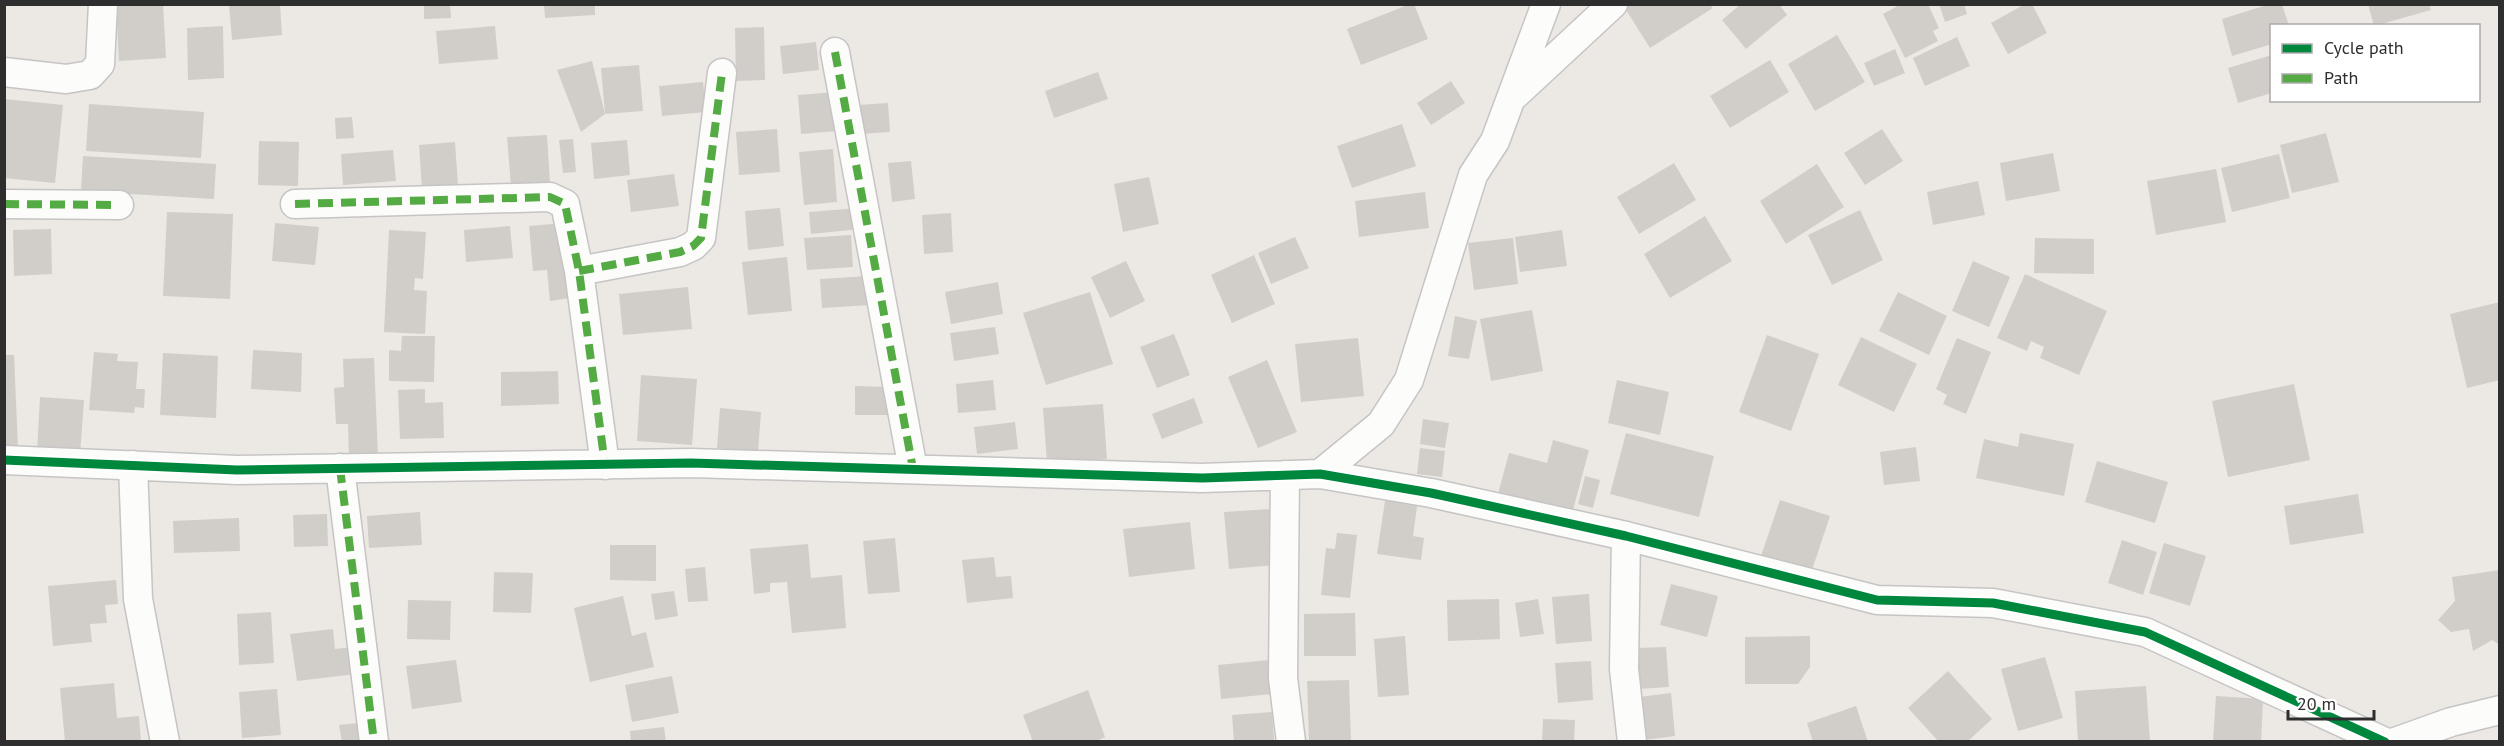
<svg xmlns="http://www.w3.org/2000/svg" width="2504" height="746" font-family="'PT Sans',sans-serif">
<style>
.building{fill:#d1ceca}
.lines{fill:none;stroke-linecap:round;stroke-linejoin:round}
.minor-casing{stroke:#c6c4c5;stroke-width:31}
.minor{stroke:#fcfcfb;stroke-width:28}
.quiet{stroke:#54ab44;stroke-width:8;stroke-dasharray:15 8;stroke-linecap:butt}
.cycleway-casing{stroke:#fff;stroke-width:13}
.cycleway{stroke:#00873e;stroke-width:9}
</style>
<rect width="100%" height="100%" fill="#ece8e4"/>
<path class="building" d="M 116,4 L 163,4 L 166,58 L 119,61 Z
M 229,4 L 280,4 L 282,35 L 232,40 Z
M 424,4 L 450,4 L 451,18 L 424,19 Z
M 544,4 L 595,4 L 595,15 L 545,18 Z
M 1410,4 L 1414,4 L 1428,39 L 1361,65 L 1347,29 Z
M 1741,4 L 1779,4 L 1787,15 L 1746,49 L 1722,20 Z
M 1901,4 L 1928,4 L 1939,28 L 1933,31 L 1938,41 L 1905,58 L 1883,14 Z
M 1939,4 L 1964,4 L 1967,14 L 1945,22 Z
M 2025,4 L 2032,4 L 2047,33 L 2008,54 L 1991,23 Z
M 2270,4 L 2282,4 L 2289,26 L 2272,26 L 2272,44 L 2232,56 L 2222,19 Z
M 2368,4 L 2429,4 L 2431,10 L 2374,26 Z
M 1623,5 L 1710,5 L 1713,8 L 1650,48 Z
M 223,26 L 224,78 L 188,80 L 187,28 Z
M 495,26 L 498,59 L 439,64 L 436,31 Z
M 764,27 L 765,80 L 736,81 L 735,28 Z
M 1837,35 L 1865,82 L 1815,111 L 1788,64 Z
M 1957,37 L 1970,66 L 1925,86 L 1913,58 Z
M 816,42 L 819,70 L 783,74 L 780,46 Z
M 1895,49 L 1905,73 L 1874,86 L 1864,63 Z
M 2272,55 L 2272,93 L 2238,103 L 2228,68 Z
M 1770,60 L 1789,92 L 1730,128 L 1710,96 Z
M 592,61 L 605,114 L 581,132 L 557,70 Z
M 639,65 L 643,111 L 605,114 L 601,68 Z
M 1098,72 L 1108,99 L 1054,118 L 1045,91 Z
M 1451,81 L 1465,103 L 1431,125 L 1417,103 Z
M 703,82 L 706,112 L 662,116 L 659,86 Z
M 835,92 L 838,131 L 801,134 L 798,95 Z
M 4,99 L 63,105 L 55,183 L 4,178 Z
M 888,103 L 890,132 L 859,134 L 857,105 Z
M 89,104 L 204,112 L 201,158 L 86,151 Z
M 352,117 L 354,138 L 336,139 L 335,118 Z
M 1402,124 L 1416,166 L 1352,188 L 1337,146 Z
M 777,129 L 780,172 L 739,175 L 736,132 Z
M 1882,129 L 1903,161 L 1865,185 L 1844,153 Z
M 2326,133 L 2339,182 L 2292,193 L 2280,145 Z
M 547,135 L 550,184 L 511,186 L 507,137 Z
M 573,139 L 576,172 L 563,173 L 559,140 Z
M 627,140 L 630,175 L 594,179 L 591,143 Z
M 259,141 L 299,142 L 298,186 L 258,185 Z
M 455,142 L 458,185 L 422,188 L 419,145 Z
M 833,149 L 837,202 L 804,205 L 799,152 Z
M 393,150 L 396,181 L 343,185 L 341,154 Z
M 2053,153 L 2060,191 L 2006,201 L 2000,163 Z
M 2279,154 L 2290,198 L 2232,212 L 2221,168 Z
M 83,156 L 216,164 L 214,199 L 81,191 Z
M 911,161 L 915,199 L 892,202 L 888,163 Z
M 1674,163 L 1696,200 L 1639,234 L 1617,197 Z
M 1817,164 L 1844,207 L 1786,244 L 1760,201 Z
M 2216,169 L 2226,222 L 2156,235 L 2147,181 Z
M 674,174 L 679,206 L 631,212 L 627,180 Z
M 1149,177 L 1159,224 L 1123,232 L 1114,184 Z
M 1978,181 L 1985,215 L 1933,225 L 1927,192 Z
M 1425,192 L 1429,228 L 1359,237 L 1355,201 Z
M 780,208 L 784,246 L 748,250 L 745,211 Z
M 859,208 L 860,229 L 811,234 L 809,212 Z
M 1860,210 L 1883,260 L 1832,285 L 1808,235 Z
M 167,212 L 233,214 L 230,299 L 163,296 Z
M 951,213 L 953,252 L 924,254 L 922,215 Z
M 1705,216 L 1732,261 L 1670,298 L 1644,254 Z
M 275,223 L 319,227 L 315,265 L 272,261 Z
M 564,223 L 577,297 L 550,301 L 547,270 L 533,271 L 529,226 Z
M 510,226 L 513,258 L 466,262 L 464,230 Z
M 51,229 L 52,274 L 14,276 L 13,230 Z
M 389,230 L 426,232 L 423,279 L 415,278 L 414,290 L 427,291 L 425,334 L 384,332 Z
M 1562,230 L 1567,266 L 1520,272 L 1515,237 Z
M 851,235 L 853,267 L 807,270 L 804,238 Z
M 1295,237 L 1309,268 L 1271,284 L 1258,253 Z
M 1513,238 L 1518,284 L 1474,290 L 1468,243 Z
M 2035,238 L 2094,239 L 2094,274 L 2034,273 Z
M 1254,255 L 1275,304 L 1232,323 L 1211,275 Z
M 787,257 L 792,311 L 748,315 L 742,262 Z
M 1126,261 L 1145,301 L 1110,318 L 1091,277 Z
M 1973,261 L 2010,277 L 1989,327 L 1952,311 Z
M 2025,274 L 2107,311 L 2079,375 L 2040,358 L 2044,347 L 2031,341 L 2027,351 L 1997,338 Z
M 869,276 L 871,305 L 822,308 L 820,279 Z
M 998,282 L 1003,314 L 951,324 L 945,292 Z
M 688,287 L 692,329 L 623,335 L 619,294 Z
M 1090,292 L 1113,364 L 1046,385 L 1023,313 Z
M 1898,292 L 1947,316 L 1929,355 L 1879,331 Z
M 2500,302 L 2500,380 L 2467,388 L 2450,314 Z
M 1532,310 L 1543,371 L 1491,381 L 1480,319 Z
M 1455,316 L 1477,321 L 1469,359 L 1448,356 Z
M 995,327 L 999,354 L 954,361 L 950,333 Z
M 1174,334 L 1190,375 L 1157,388 L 1140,347 Z
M 1767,335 L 1819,354 L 1791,431 L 1739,412 Z
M 402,336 L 435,336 L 434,382 L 389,381 L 389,350 L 401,351 Z
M 1861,337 L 1917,364 L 1894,412 L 1838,385 Z
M 1358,338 L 1364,396 L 1301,402 L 1295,344 Z
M 1957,338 L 1991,352 L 1966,414 L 1943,404 L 1947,395 L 1936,389 Z
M 253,350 L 302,353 L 301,392 L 251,389 Z
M 94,352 L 118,354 L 117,361 L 138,362 L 136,389 L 145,389 L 144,408 L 135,407 L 134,413 L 89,410 Z
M 163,353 L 218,356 L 216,418 L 160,415 Z
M 4,355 L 14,355 L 18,448 L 4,449 Z
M 374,358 L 378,457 L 349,458 L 348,424 L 336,424 L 334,388 L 344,387 L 343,359 Z
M 1267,360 L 1297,432 L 1258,448 L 1228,377 Z
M 558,371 L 559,404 L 501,406 L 501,372 Z
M 641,375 L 697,379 L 692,445 L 637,441 Z
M 993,380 L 996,410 L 958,413 L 956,384 Z
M 1617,380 L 1669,392 L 1660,435 L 1608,423 Z
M 2294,384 L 2310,460 L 2228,477 L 2212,401 Z
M 855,386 L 888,387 L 887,415 L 855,415 Z
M 425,389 L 425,403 L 443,402 L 444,438 L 400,439 L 398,390 Z
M 40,397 L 84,400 L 80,455 L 37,452 Z
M 1194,398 L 1203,423 L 1162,439 L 1152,414 Z
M 1103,404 L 1107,459 L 1047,463 L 1043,408 Z
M 720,408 L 761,412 L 758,452 L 717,448 Z
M 1423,419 L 1449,423 L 1445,448 L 1420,444 Z
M 1015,422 L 1018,449 L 977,454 L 974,427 Z
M 1626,433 L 1714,456 L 1699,517 L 1610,494 Z
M 2020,433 L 2074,444 L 2064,496 L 1976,478 L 1984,439 L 2018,447 Z
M 1553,440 L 1589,450 L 1572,514 L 1498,494 L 1509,453 L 1547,463 Z
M 1916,447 L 1920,481 L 1884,485 L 1880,452 Z
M 1420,448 L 1445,451 L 1442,477 L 1417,474 Z
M 2097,461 L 2168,482 L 2155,523 L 2085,502 Z
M 1585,476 L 1600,480 L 1593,508 L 1578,504 Z
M 1386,494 L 1418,499 L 1413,536 L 1424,538 L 1421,560 L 1377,554 Z
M 2358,494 L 2364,533 L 2290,545 L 2284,506 Z
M 1780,500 L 1830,516 L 1810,576 L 1760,559 Z
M 1270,509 L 1275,565 L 1229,569 L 1224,512 Z
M 420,512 L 422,545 L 369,548 L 367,516 Z
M 327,514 L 328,546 L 294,547 L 293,515 Z
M 239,518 L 240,551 L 174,553 L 173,521 Z
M 1190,522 L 1195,569 L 1129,577 L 1123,529 Z
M 1337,533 L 1357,535 L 1350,598 L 1321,595 L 1326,548 L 1335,549 Z
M 895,538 L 900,592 L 868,594 L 863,541 Z
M 2122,540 L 2157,552 L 2143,595 L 2108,583 Z
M 2164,543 L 2206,556 L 2190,606 L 2149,593 Z
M 808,544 L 811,578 L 842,575 L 846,628 L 792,633 L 787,582 L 770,583 L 770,592 L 754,594 L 750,549 Z
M 610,545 L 656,545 L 656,581 L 610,580 Z
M 994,557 L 996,577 L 1011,576 L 1013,598 L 967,603 L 962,560 Z
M 705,567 L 708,601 L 688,602 L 685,569 Z
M 2500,570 L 2500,645 L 2492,640 L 2473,651 L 2469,629 L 2451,632 L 2438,620 L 2455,601 L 2452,577 Z
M 494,572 L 533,573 L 531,613 L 493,612 Z
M 116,580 L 118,604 L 105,605 L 107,623 L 90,624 L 92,642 L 53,646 L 48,586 Z
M 1671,584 L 1718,596 L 1707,637 L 1660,625 Z
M 674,591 L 678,616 L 655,620 L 651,594 Z
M 1589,594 L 1592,641 L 1556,644 L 1552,597 Z
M 623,596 L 632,636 L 646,632 L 654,667 L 590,682 L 574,608 Z
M 1499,599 L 1500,639 L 1448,641 L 1447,600 Z
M 1538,599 L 1544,634 L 1520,637 L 1515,603 Z
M 408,600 L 451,601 L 450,640 L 407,639 Z
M 271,612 L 274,663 L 239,665 L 237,614 Z
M 1355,613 L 1356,656 L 1304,656 L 1304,614 Z
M 333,629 L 335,649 L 353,647 L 356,674 L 297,681 L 290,634 Z
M 1405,636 L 1409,695 L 1378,697 L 1374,639 Z
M 1810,636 L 1810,667 L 1798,684 L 1745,684 L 1745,637 Z
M 1666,647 L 1669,687 L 1638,689 L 1636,648 Z
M 2045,657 L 2063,718 L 2018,731 L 2001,669 Z
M 456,660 L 462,702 L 412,709 L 406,666 Z
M 1269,660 L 1273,694 L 1221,699 L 1218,665 Z
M 1591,661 L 1593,700 L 1558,703 L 1555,663 Z
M 1948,671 L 1992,719 L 1967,742 L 1939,742 L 1908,708 Z
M 672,676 L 679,713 L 632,722 L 625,685 Z
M 1349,680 L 1351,742 L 1309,742 L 1307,681 Z
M 114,683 L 117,718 L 139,716 L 141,742 L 65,742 L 60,688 Z
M 2146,686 L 2150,742 L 2078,742 L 2075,691 Z
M 277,689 L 281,735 L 242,738 L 239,692 Z
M 1088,690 L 1105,737 L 1094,742 L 1033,742 L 1023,715 Z
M 1671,693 L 1675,736 L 1644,740 L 1639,697 Z
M 2216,696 L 2263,699 L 2261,742 L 2213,742 Z
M 1856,706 L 1868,742 L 1813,742 L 1807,723 Z
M 1272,712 L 1274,740 L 1234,742 L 1232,715 Z
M 1543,719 L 1575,720 L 1574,742 L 1542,742 Z
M 369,722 L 372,742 L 342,742 L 339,725 Z
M 664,727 L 666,742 L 631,742 L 630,731 Z"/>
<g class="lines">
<defs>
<path id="minor" d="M 835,52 L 913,469
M 4,72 L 66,79 L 90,75 L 100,64 L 103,4
M 1516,94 L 1613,4
M 4,204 L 119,205
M 295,204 L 550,197 L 565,204 L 579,271 L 605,465
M 579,271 L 680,252 L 693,246 L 701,238 L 722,73
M 4,460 L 237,470 L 691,463 L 1202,478 L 1320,474 L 1431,493 L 1626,536 L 1877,600 L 1993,603 L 2145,632 L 2385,742
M 133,465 L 138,599 L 165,742
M 340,468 L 374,742
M 1320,474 L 1381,424 L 1409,380 L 1473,175 L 1495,141 L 1546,4
M 1285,475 L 1283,678 L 1291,742
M 1626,536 L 1624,669 L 1632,742
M 2395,742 L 2451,722 L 2500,710"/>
</defs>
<use href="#minor" class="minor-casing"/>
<use href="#minor" class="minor"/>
<path class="quiet" d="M 835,52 L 913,469
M 4,204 L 119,205
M 295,204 L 550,197 L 565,204 L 579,271 L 605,465
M 579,271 L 680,252 L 693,246 L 701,238 L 722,73
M 340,468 L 374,742"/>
<defs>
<path id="cycleway" d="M 4,460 L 237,470 L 691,463 L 1202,478 L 1320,474 L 1431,493 L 1626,536 L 1877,600 L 1993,603 L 2145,632 L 2385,742"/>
</defs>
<use href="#cycleway" class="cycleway-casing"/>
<use href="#cycleway" class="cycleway"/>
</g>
<rect width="2504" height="746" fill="none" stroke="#2e2e2e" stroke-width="12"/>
<rect x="2270" y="24" width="210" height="78" fill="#ffffff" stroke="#ababab" stroke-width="1.5"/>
<rect x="2282" y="44" width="30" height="9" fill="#00873e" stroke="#ababab" stroke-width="1.5"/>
<text x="2324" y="54" font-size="18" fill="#2e2e2e">Cycle path</text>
<rect x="2282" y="74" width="30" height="9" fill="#54ab44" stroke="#ababab" stroke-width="1.5"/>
<text x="2324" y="84" font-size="18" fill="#2e2e2e">Path</text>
<path d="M2288 710v9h86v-9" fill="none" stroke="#2e2e2e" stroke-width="3"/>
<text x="2297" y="710" font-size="18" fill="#2e2e2e" stroke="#ffffff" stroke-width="4.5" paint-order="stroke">20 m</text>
</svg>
